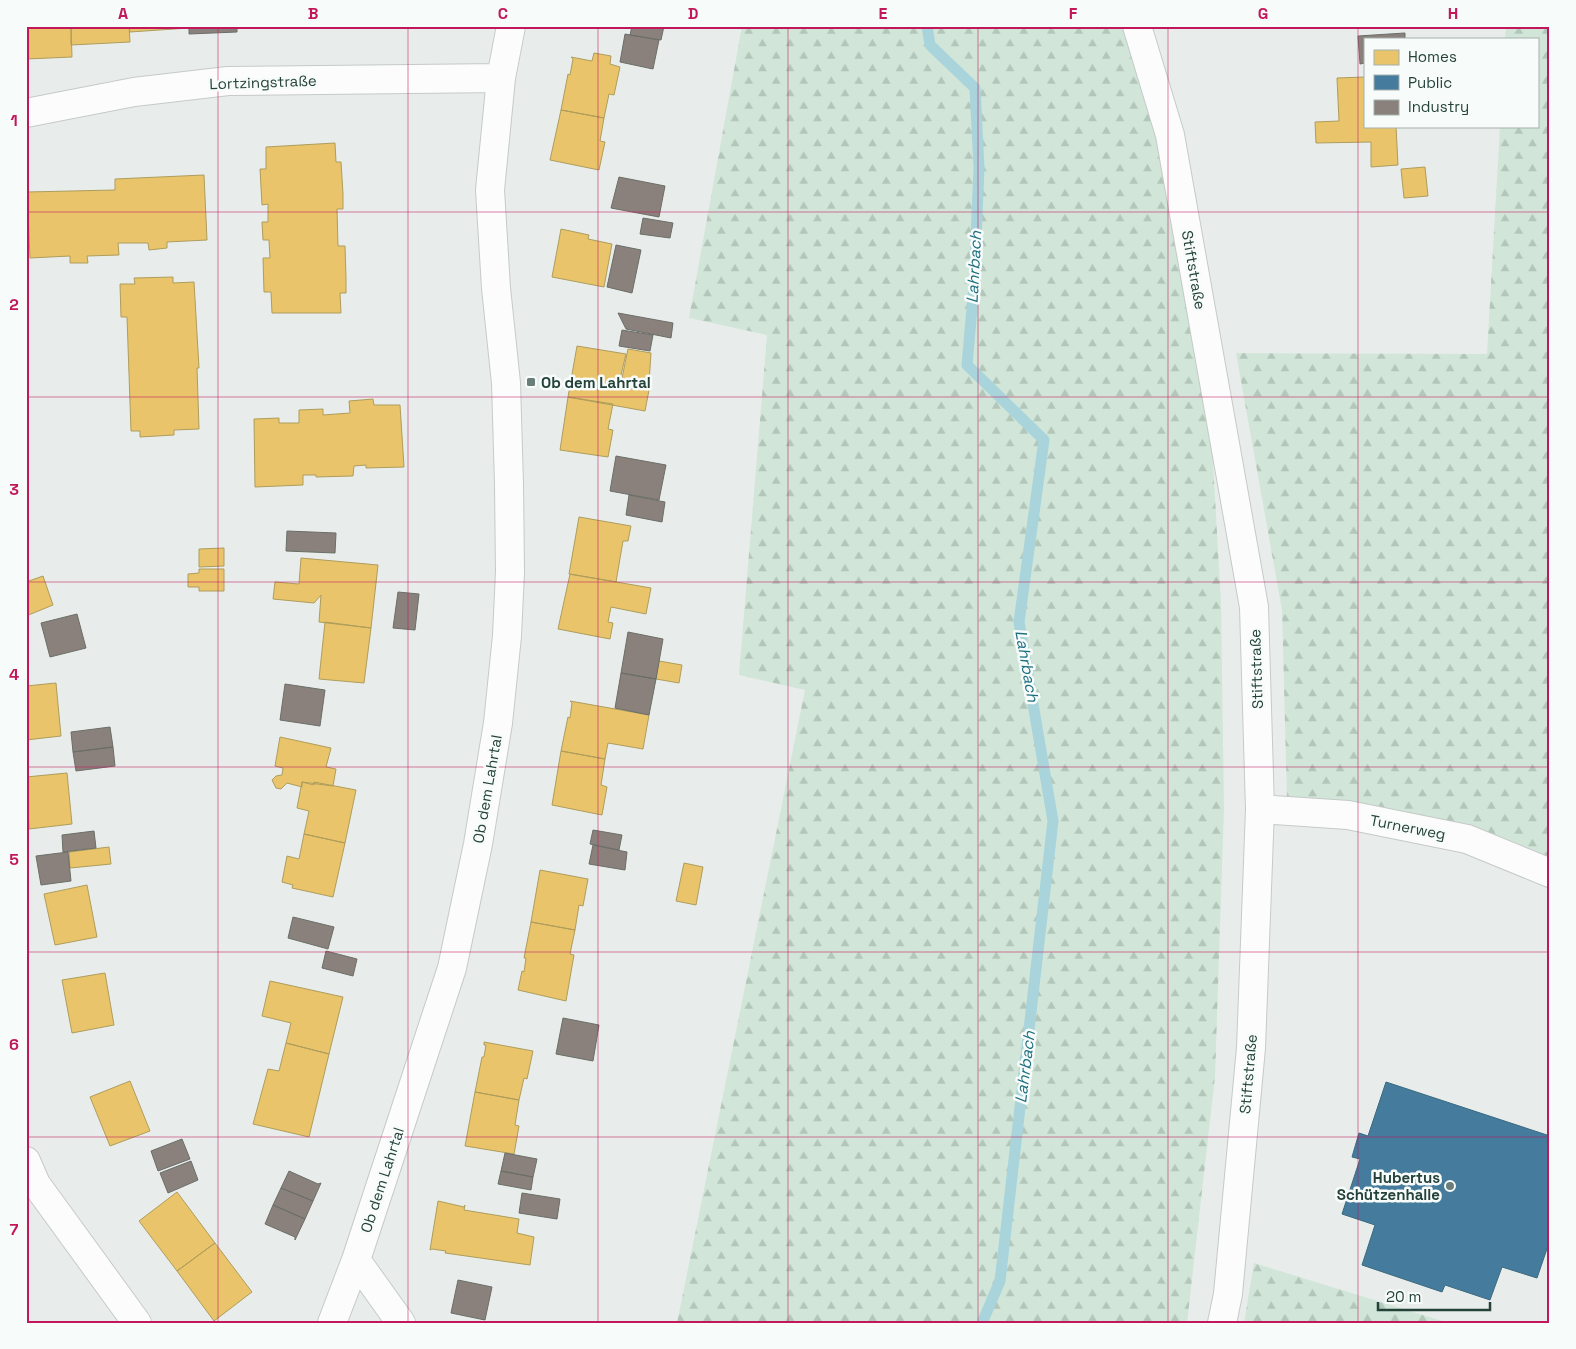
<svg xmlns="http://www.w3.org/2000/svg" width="1576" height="1349" font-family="'Space Grotesk',sans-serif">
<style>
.forest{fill:url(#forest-firs)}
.homes{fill:#e9c46a;stroke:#ae9d5c}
.public{fill:#457b9d;stroke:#3b6a7f}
.industry{fill:#8a817c;stroke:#6b6e68}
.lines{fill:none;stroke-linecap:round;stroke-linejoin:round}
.stream{stroke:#a9d4db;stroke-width:11}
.minor-casing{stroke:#c5cac8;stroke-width:30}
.minor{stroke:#fcfcfc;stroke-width:28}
.grid{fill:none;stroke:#c2185b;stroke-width:1;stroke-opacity:0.55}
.poi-dot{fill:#697e78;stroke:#f7fbf9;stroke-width:2}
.labels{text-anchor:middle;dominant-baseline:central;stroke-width:5;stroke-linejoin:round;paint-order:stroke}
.street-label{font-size:15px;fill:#24423a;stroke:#f7fbf9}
.poi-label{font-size:15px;font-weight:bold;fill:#24423a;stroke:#f7fbf9;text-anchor:start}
.water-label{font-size:16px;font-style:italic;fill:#1c6f80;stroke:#f7fbf9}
.neatline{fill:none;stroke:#c2185b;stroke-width:2}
.grid-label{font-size:16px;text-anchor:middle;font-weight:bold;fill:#c2185b}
</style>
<defs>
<pattern id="forest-firs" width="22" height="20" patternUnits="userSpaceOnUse" patternTransform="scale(1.25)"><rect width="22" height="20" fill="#d1e6d8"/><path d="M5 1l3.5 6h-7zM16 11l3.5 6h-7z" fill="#b3c6ba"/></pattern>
</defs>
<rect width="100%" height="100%" fill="#e8edeb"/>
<path class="forest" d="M 742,26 L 1137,26 L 1206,338 L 1221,603 L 1224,808 L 1215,1077 L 1187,1323 L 677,1323 L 805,690 L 739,675 L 767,335 L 689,318 Z
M 1506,26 L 1550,26 L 1550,881 L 1467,839 L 1287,799 L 1282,610 L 1236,353 L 1487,354 L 1500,126 L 1537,126 L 1537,39 L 1505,39 Z
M 1254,1263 L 1449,1323 L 1244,1323 Z"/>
<path class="homes" d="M 26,26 L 71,26 L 72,57 L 26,59 Z
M 71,26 L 129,26 L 130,42 L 71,45 Z
M 129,26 L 189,26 L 189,28 L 130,32 Z
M 594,53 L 611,56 L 610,64 L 620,67 L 614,95 L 609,94 L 604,118 L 561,110 L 568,74 L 570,75 L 573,59 L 571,57 L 592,61 Z
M 1365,77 L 1365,126 L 1396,126 L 1398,165 L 1371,167 L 1371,142 L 1316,143 L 1315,122 L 1339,121 L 1337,78 Z
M 561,110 L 604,118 L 600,141 L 605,142 L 599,170 L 550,160 Z
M 335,143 L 336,162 L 341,162 L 343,194 L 343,209 L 337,209 L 338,246 L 345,246 L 346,278 L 346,293 L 340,293 L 341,313 L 272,313 L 271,292 L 264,292 L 263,258 L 270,258 L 269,240 L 263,240 L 262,222 L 268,222 L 268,204 L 262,205 L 260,169 L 266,169 L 266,147 Z
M 1425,167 L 1428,196 L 1404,198 L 1401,169 Z
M 204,175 L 207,240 L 167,242 L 167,248 L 149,250 L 148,243 L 118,243 L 119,255 L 87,256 L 88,263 L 70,263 L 70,256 L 30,258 L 27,192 L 115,190 L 115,179 Z
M 561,229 L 589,235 L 588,239 L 612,244 L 604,287 L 552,277 Z
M 173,277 L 173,283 L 194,282 L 199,368 L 197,368 L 199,429 L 174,430 L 174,435 L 140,437 L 140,431 L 131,431 L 127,317 L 121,317 L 120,284 L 135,284 L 134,278 Z
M 577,346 L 626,354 L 620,379 L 650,385 L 645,411 L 568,397 Z
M 628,349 L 651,353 L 649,383 L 622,378 Z
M 568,397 L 613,404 L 608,429 L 613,430 L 608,457 L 560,450 Z
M 373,399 L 374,405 L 400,405 L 404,467 L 366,468 L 366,465 L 354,466 L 353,476 L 316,477 L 316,475 L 303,475 L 303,485 L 255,487 L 254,419 L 279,418 L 279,423 L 299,423 L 299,410 L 323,409 L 323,415 L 350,413 L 349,401 Z
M 579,517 L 631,526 L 628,541 L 623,541 L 616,582 L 569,574 Z
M 224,548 L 224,566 L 199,567 L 199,549 Z
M 301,558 L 378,565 L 371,628 L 319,622 L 321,595 L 314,603 L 273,599 L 275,582 L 299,584 Z
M 199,569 L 224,569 L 224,591 L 199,591 L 199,587 L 188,587 L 188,574 L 199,573 Z
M 570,574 L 651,588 L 646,614 L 611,607 L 608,622 L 613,623 L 610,639 L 558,629 Z
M 43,576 L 53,605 L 26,616 L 26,582 Z
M 325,622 L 371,628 L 364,683 L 319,679 Z
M 659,661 L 682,665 L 679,683 L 656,679 Z
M 56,683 L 61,736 L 26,740 L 26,686 Z
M 570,701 L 649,715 L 643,749 L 608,743 L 605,759 L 561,751 L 568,717 L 570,718 L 572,703 Z
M 280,737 L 331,748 L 326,767 L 336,769 L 333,786 L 302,782 L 302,787 L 287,783 L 281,789 L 276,788 L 272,780 L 276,776 L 282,775 L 283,768 L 275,766 Z
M 561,751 L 605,759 L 601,785 L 607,787 L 602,815 L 552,805 Z
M 67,773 L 72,824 L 29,829 L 26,777 Z
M 302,782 L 314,785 L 314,782 L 356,790 L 345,843 L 304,834 L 309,811 L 297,808 Z
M 304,834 L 345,843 L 333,897 L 292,888 L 293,885 L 282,882 L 287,856 L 299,859 Z
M 109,847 L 111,864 L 70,868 L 69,852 Z
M 684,863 L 703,867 L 696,905 L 676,901 Z
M 540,870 L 588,879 L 583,906 L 579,905 L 575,930 L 531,922 Z
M 87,885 L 97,937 L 55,945 L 44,894 Z
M 531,922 L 575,930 L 570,954 L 574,955 L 566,1001 L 518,990 L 522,971 L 524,972 L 526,958 L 524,958 Z
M 105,973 L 114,1025 L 72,1033 L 62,980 Z
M 270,981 L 343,997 L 329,1054 L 286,1043 L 291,1023 L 262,1016 Z
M 484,1042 L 533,1051 L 527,1079 L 524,1078 L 519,1100 L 475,1092 L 482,1057 L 484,1057 L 486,1045 L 484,1045 Z
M 286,1043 L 329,1054 L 309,1137 L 253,1124 L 268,1069 L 279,1071 Z
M 130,1081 L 150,1131 L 110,1146 L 90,1097 Z
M 475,1092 L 519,1100 L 515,1125 L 519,1126 L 514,1154 L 465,1146 Z
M 177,1192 L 215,1243 L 177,1271 L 139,1221 Z
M 438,1201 L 464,1207 L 465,1205 L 464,1210 L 519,1219 L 517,1233 L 534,1237 L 530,1265 L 445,1253 L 446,1251 L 432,1249 L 430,1250 Z
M 215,1243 L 252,1292 L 214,1321 L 177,1271 Z"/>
<path class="public" d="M 1386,1082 L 1550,1136 L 1550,1240 L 1537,1278 L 1502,1267 L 1490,1300 L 1445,1285 L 1442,1292 L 1362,1265 L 1375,1225 L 1342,1214 L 1360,1159 L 1352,1157 L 1359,1133 L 1368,1136 Z"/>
<path class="industry" d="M 189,26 L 237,26 L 237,32 L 189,34 Z
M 632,26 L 664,26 L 661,40 L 630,35 Z
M 1405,33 L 1405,39 L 1365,39 L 1365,63 L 1360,64 L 1358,36 Z
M 625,34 L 659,40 L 653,69 L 620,62 Z
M 619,177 L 665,186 L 659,217 L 611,208 Z
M 643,218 L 673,223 L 670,238 L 640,234 Z
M 616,245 L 641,250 L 632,293 L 607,287 Z
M 618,313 L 673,323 L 671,338 L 626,329 Z
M 622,330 L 653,335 L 650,351 L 619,346 Z
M 616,456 L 666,465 L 659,500 L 610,491 Z
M 629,495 L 665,502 L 662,522 L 626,515 Z
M 287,531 L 336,533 L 335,553 L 286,551 Z
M 398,592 L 419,594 L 415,630 L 393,628 Z
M 77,614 L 86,648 L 50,657 L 41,623 Z
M 628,632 L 663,639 L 656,679 L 621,673 Z
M 621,673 L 656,679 L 649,715 L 615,708 Z
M 285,684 L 325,690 L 320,726 L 280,720 Z
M 110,727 L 113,747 L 73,752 L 71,732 Z
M 113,747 L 115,766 L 76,771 L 73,752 Z
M 593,830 L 622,835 L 619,850 L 590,844 Z
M 94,831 L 96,848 L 63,852 L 62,835 Z
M 593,845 L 627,852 L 625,870 L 589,864 Z
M 68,852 L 71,881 L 41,885 L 36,856 Z
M 293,917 L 334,927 L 328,949 L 288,938 Z
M 326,951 L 357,959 L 353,976 L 322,968 Z
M 563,1018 L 599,1025 L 593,1061 L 556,1054 Z
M 182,1139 L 190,1159 L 158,1171 L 151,1151 Z
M 505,1153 L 537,1159 L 533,1177 L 501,1171 Z
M 191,1161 L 198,1180 L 168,1193 L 160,1173 Z
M 289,1171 L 318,1184 L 321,1183 L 313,1201 L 281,1188 Z
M 501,1171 L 533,1177 L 531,1190 L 498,1184 Z
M 281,1188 L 313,1201 L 305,1219 L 273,1205 Z
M 522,1193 L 560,1199 L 557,1219 L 519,1213 Z
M 273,1205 L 305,1219 L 295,1240 L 295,1237 L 265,1224 Z
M 458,1280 L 492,1287 L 485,1320 L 451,1313 Z"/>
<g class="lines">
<path class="stream" d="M 927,26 L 930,45 L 975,88 L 979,168 L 974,285 L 967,365 L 1044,440 L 1019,622 L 1053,821 L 1000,1281 L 982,1323"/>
<defs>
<path id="minor" d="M 1137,26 L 1170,135 L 1254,607 L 1260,809 L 1251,1048 L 1228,1294 L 1222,1323
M 26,113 L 134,92 L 228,81 L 501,78
M 1260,809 L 1348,815 L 1467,839 L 1550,873
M 26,1161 L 36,1184 L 137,1323
M 356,1260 L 401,1323
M 332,1323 L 356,1260 L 452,968 L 478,844 L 498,723 L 507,636 L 510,572 L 509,484 L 506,383 L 496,288 L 490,190 L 501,78 L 511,26"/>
</defs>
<use href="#minor" class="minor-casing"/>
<use href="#minor" class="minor"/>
</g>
<path class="grid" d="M 218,26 L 218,1323M 408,26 L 408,1323M 598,26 L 598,1323M 788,26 L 788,1323M 978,26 L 978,1323M 1168,26 L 1168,1323M 1358,26 L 1358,1323M 26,212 L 1550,212M 26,397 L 1550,397M 26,582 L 1550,582M 26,767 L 1550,767M 26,952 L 1550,952M 26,1137 L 1550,1137"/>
<g class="poi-dot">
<rect x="526" y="377" width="10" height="10" rx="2.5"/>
<circle cx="1450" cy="1186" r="5"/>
</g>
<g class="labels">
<g class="street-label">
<text transform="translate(263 82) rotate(-2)">Lortzingstraße</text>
<text transform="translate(1194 270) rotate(80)">Stiftstraße</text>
<text transform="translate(1256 669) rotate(-92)">Stiftstraße</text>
<text transform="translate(487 789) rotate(-80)">Ob dem Lahrtal</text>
<text transform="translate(1408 827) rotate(11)">Turnerweg</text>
<text transform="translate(1248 1074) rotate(-85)">Stiftstraße</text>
<text transform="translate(382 1180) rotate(-72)">Ob dem Lahrtal</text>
</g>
<g class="poi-label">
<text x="541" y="382">Ob dem Lahrtal</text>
<text x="1440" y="1177" text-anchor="end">Hubertus<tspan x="1440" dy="17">Schützenhalle</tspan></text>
</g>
<g class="water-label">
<text transform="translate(974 267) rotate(-87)">Lahrbach</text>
<text transform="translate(1027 666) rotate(80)">Lahrbach</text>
<text transform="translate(1025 1067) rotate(-83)">Lahrbach</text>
</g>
</g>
<rect width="1576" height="1349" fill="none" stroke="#f7fbf9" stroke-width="55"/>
<rect x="1364" y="38" width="175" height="90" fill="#f7fbf9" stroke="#a3b1ad"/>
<rect x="1374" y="50" width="25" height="15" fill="#e9c46a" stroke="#a3b1ad"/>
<text x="1408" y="62" font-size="15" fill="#24423a">Homes</text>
<rect x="1374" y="75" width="25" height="15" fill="#457b9d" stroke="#a3b1ad"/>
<text x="1408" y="88" font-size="15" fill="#24423a">Public</text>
<rect x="1374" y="100" width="25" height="15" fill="#8a817c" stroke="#a3b1ad"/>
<text x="1408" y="112" font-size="15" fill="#24423a">Industry</text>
<path d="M1378 1302v8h112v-8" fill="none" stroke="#24423a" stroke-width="2.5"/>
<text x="1386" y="1302" font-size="15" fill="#24423a" stroke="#f7fbf9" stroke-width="4" paint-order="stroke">20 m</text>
<rect x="28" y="28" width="1520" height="1294" class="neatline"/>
<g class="grid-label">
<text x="123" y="19">A</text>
<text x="313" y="19">B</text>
<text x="503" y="19">C</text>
<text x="693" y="19">D</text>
<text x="883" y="19">E</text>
<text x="1073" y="19">F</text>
<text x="1263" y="19">G</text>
<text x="1453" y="19">H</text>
<text x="14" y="126">1</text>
<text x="14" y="310">2</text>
<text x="14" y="495">3</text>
<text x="14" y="680">4</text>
<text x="14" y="865">5</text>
<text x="14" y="1050">6</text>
<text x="14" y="1235">7</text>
</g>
</svg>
